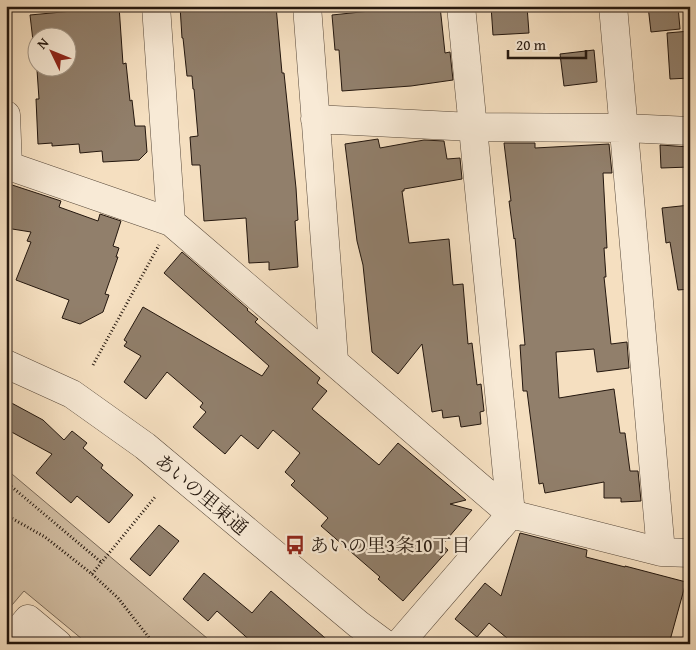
<svg xmlns="http://www.w3.org/2000/svg" width="696" height="650" font-family="'Gentium Book Plus','Noto Serif JP',serif">
<style>
.green{fill:#d1bda2;stroke:#7a6a58}
.building{fill:#917f6b;stroke:#24170e;fill-rule:evenodd}
.lines{fill:none;stroke-linecap:round;stroke-linejoin:round}
.minor-casing{stroke:#58493a;stroke-width:29}
.path{stroke:#24170e;stroke-width:3;stroke-dasharray:1 2.5;stroke-linecap:butt}
.minor{stroke:#f8ead6;stroke-width:28}
.labels{text-anchor:middle;dominant-baseline:central;stroke-width:4.5;stroke-linejoin:round;paint-order:stroke}
.street-label{font-size:19px;fill:#24170e;stroke:#f8ead6}
.poi-label{font-size:19px;fill:#24170e;stroke:#f8ead6;text-anchor:start}
</style>
<rect width="100%" height="100%" fill="#f5dfc0"/>
<filter id="stains"><feTurbulence type="fractalNoise" baseFrequency=".004" numOctaves="4"/><feColorMatrix values="0 0 0 0 .2 0 0 0 0 .09 0 0 0 0 .02 0 0 0 .5 -.17"/></filter>
<radialGradient id="worn" r=".72"><stop offset=".6" stop-color="#630" stop-opacity="0"/><stop offset="1" stop-color="#630" stop-opacity=".3"/></radialGradient>
<path class="green" d="M 6,469 L 214,644 L 88,644 L 24,591 L 6,612 Z"/>
<path class="building" d="M 94,6 L 119,6 L 123,64 L 126,63 L 130,101 L 132,100 L 135,126 L 145,126 L 147,152 L 139,160 L 103,162 L 102,151 L 80,153 L 79,144 L 52,146 L 52,143 L 38,144 L 36,99 L 39,99 L 35,41 L 33,41 L 30,15 L 94,9 ZM 38,38 L 68,38 L 68,68 L 38,68 Z
M 180,6 L 276,6 L 282,73 L 284,73 L 296,188 L 298,220 L 295,221 L 298,267 L 269,270 L 269,262 L 249,263 L 246,218 L 204,221 L 200,165 L 192,165 L 190,137 L 198,136 L 194,89 L 193,89 L 192,76 L 187,76 L 183,38 L 182,38 Z
M 388,6 L 440,6 L 445,53 L 450,52 L 453,80 L 411,86 L 342,91 L 339,50 L 335,50 L 332,15 L 389,9 Z
M 491,6 L 527,6 L 529,33 L 493,35 Z
M 648,6 L 678,6 L 680,29 L 651,32 Z
M 690,31 L 690,78 L 670,79 L 667,33 Z
M 594,50 L 597,82 L 564,86 L 560,54 Z
M 378,139 L 380,148 L 424,140 L 444,141 L 447,159 L 460,158 L 462,179 L 404,189 L 404,191 L 402,191 L 409,243 L 449,239 L 453,285 L 463,284 L 468,344 L 472,343 L 477,385 L 481,384 L 484,411 L 480,412 L 481,424 L 461,427 L 459,416 L 443,418 L 442,410 L 432,412 L 422,344 L 398,374 L 372,352 L 363,265 L 357,241 L 345,144 Z
M 504,143 L 535,143 L 535,148 L 609,144 L 612,173 L 603,173 L 607,248 L 604,248 L 606,277 L 604,277 L 611,344 L 627,342 L 629,368 L 597,372 L 594,349 L 556,352 L 559,398 L 614,389 L 620,433 L 625,433 L 630,471 L 638,471 L 641,501 L 621,502 L 621,498 L 604,498 L 604,482 L 545,493 L 543,483 L 539,484 L 527,391 L 523,391 L 520,345 L 525,345 L 515,238 L 514,239 L 509,201 L 511,201 Z
M 660,145 L 690,147 L 690,167 L 661,168 Z
M 6,183 L 61,201 L 59,207 L 98,221 L 100,214 L 121,221 L 113,246 L 119,248 L 116,257 L 118,257 L 105,294 L 109,295 L 103,312 L 80,324 L 62,318 L 69,300 L 16,280 L 31,242 L 27,241 L 31,232 L 6,228 Z
M 690,205 L 690,289 L 678,290 L 670,242 L 666,243 L 662,208 Z
M 182,252 L 248,309 L 247,310 L 258,319 L 255,322 L 320,378 L 317,383 L 327,391 L 312,409 L 379,465 L 398,443 L 466,500 L 450,504 L 472,510 L 442,545 L 448,550 L 403,601 L 378,579 L 380,577 L 321,526 L 328,518 L 291,485 L 295,481 L 285,472 L 300,453 L 273,430 L 258,449 L 241,435 L 225,454 L 193,427 L 206,412 L 200,407 L 203,403 L 167,372 L 146,399 L 124,382 L 141,356 L 124,346 L 127,342 L 124,340 L 143,307 L 262,376 L 269,366 L 164,273 Z
M 6,400 L 43,420 L 64,440 L 72,431 L 87,443 L 83,448 L 103,465 L 101,468 L 133,495 L 109,523 L 77,496 L 71,503 L 36,473 L 52,454 L 6,429 Z
M 159,525 L 179,541 L 150,576 L 130,559 Z
M 520,533 L 587,550 L 586,557 L 625,567 L 625,566 L 686,582 L 669,644 L 514,644 L 489,623 L 477,637 L 455,619 L 485,583 L 501,596 Z
M 204,573 L 252,613 L 271,591 L 332,644 L 254,644 L 217,611 L 208,621 L 183,599 Z"/>
<g class="lines">
<defs>
<path id="minor" d="M 156,6 L 171,222
M 307,6 L 334,360
M 613,6 L 661,552
M 6,115 L 8,166
M 315,119 L 472,127 L 625,128 L 690,131
M 6,165 L 171,222 L 511,514 L 661,552 L 690,553
M 6,364 L 72,394 L 145,446 L 358,624 L 385,644
M 7,644 L 28,619 L 58,644
M 399,644 L 511,514 L 461,6"/>
</defs>
<use href="#minor" class="minor-casing"/>
<path class="path" d="M 93,365 L 159,245
M 6,482 L 101,562
M 6,515 L 45,537 L 92,574 L 118,598 L 154,644
M 92,574 L 155,497"/>
<use href="#minor" class="minor"/>
</g>
<defs>
<symbol id="bus-bare" viewBox="-9 -9 18 18"><path d="M-5-6H5V4H4V6H2V4H-2V6H-4V4H-5ZM-3.5-4V0h7V-4ZM-3.5 1.2v1.5H-2V1.2ZM2 1.2v1.5H3.5V1.2Z" fill="#8f2418" stroke="#f8ead6" stroke-width="2.5" paint-order="stroke"/></symbol>
</defs>
<g fill-rule="evenodd">
<use href="#bus-bare" x="281" y="531" width="28" height="28"/>
</g>
<g class="labels">
<g class="street-label">
<text transform="translate(202 494) rotate(40)">あいの里東通</text>
</g>
<g class="poi-label">
<text x="310" y="545">あいの里3条10丁目</text>
</g>
</g>
<rect width="696" height="650" fill="none" stroke="#f5dfc0" stroke-width="25"/>
<rect x="8" y="8" width="681" height="635" fill="none" stroke="#24170e" stroke-width="2.5"/>
<rect x="12" y="12" width="671" height="625" fill="none" stroke="#24170e"/>
<g transform="translate(52 52) rotate(313)"><circle r="24" fill="#f8ead6" stroke="#a39686"/>
<path d="M0-4L9 19L0 12L-9 19Z" fill="#8f2418"/>
<text y="-8" font-size="14" font-weight="bold" text-anchor="middle" fill="#24170e">N</text>
</g>
<path d="M508 50v8h78v-8" fill="none" stroke="#24170e" stroke-width="2.5"/>
<text x="516" y="50" font-size="15" fill="#24170e" stroke="#f8ead6" stroke-width="4" paint-order="stroke">20 m</text>
<rect width="100%" height="100%" filter="url(#stains)"/>
<rect width="100%" height="100%" fill="url(#worn)"/>
</svg>
